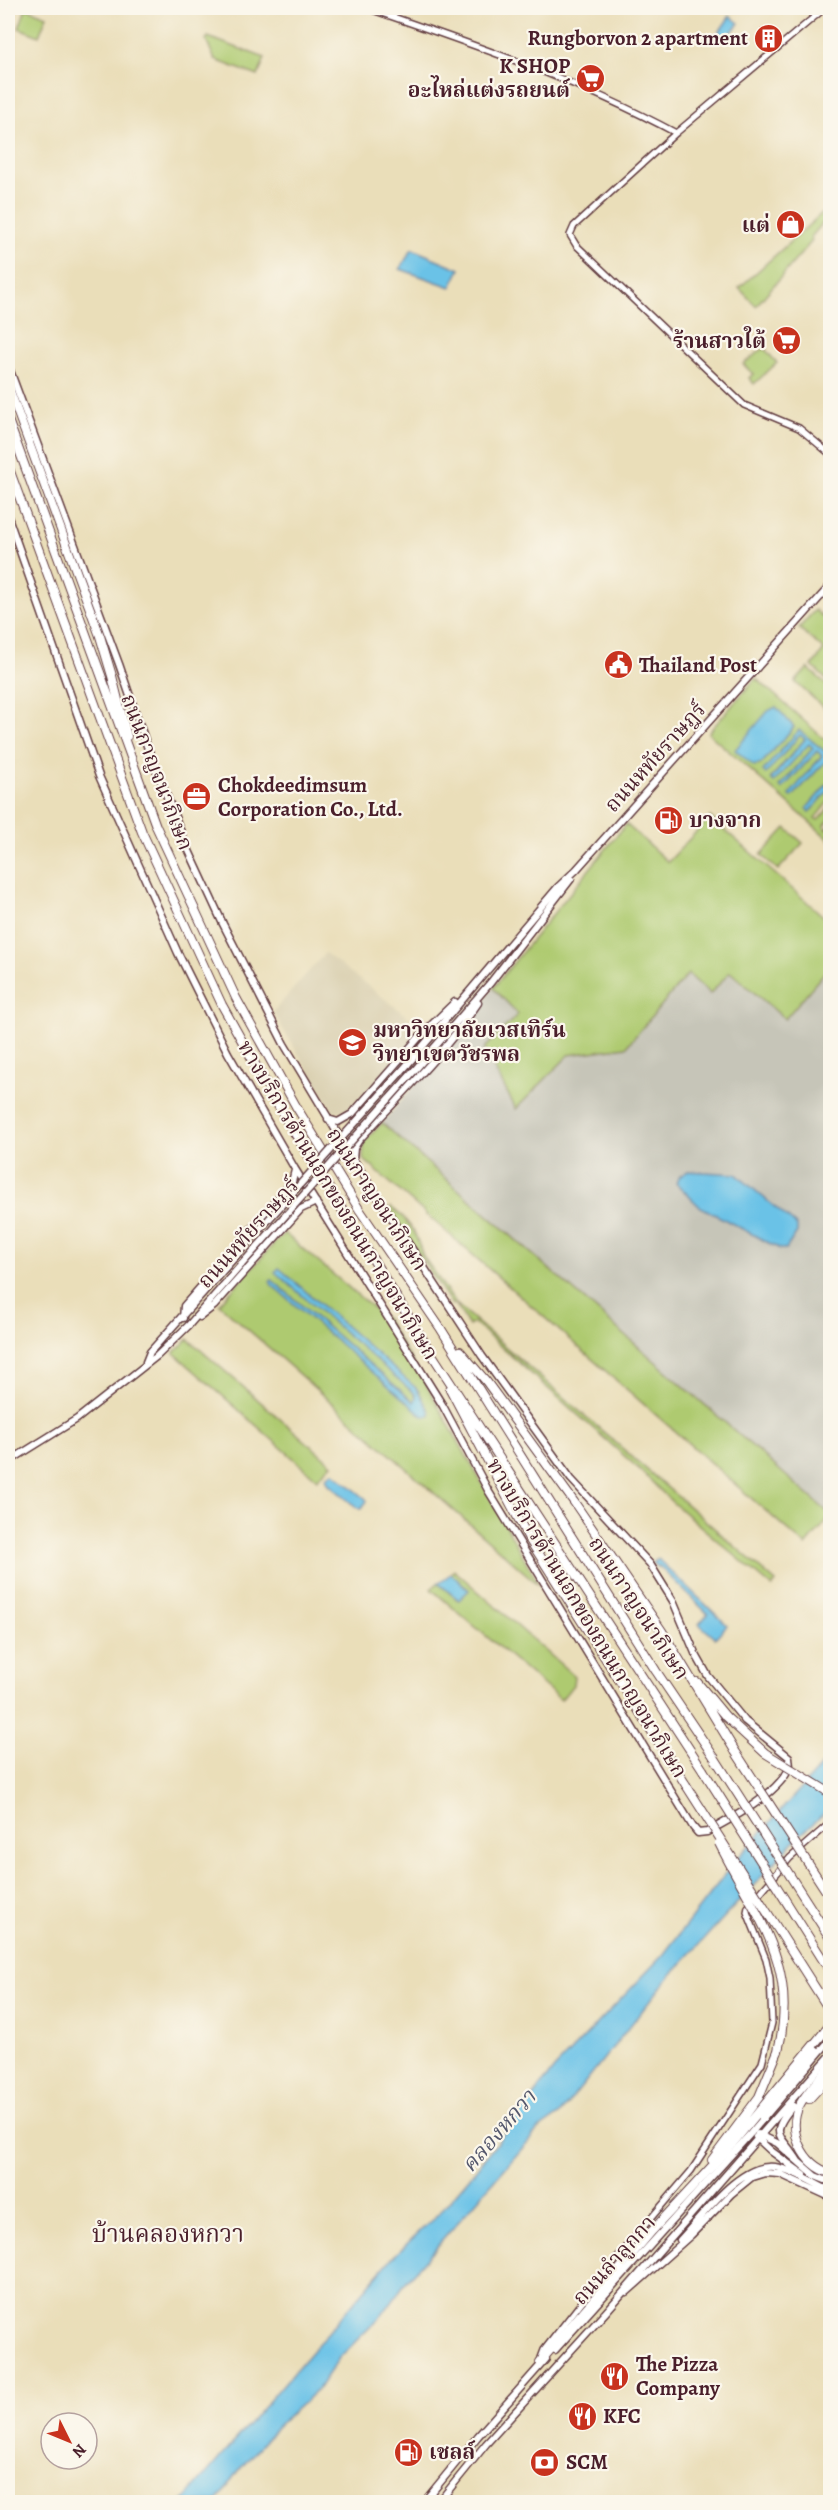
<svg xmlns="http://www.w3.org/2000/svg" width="838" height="2510" font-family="Alegreya,'Noto Serif Thai',serif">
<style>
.built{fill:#dad0b1}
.industrial{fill:#c6c5b8}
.green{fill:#aeca70;stroke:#7c744e;stroke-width:1.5;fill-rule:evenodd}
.water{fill:#6ac2e7;stroke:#5a7089;stroke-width:1.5}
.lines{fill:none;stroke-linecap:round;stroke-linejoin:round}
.minor-casing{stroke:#623c40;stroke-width:8}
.major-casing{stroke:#623c40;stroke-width:9}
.highway-casing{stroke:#623c40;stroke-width:10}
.minor{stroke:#fff;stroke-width:5}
.major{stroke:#fff;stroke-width:6}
.highway{stroke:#fff;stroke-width:8}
.major-bridge-casing{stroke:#623c40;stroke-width:9;stroke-linecap:butt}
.highway-bridge-casing{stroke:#623c40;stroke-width:10;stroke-linecap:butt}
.major-bridge{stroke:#fff;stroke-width:6}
.highway-bridge{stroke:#fff;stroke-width:8}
.labels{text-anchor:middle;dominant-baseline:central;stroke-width:4.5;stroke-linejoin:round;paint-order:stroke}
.poi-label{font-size:21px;font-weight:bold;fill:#4a1f2b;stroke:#fbf7ec;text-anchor:start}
.street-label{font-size:21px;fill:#4a1f2b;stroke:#fbf7ec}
.water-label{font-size:22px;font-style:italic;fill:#55586d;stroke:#fbf7ec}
.quarter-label{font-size:24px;fill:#4a1f2b;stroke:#fbf7ec}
</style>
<rect width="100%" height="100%" fill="#fbf7ec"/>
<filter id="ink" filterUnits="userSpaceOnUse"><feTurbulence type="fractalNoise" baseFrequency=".0167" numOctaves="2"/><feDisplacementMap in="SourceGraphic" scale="12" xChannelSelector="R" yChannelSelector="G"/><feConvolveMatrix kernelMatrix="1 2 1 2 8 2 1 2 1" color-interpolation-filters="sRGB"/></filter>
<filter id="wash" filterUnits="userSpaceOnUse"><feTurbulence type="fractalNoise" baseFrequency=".008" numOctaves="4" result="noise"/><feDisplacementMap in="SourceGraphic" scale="24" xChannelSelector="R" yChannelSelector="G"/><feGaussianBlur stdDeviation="1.35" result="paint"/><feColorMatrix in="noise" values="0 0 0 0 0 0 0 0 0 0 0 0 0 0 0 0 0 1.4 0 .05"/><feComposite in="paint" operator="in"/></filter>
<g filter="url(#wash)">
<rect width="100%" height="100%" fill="#eadeb9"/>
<path class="built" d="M 325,953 L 424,1029 L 354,1109 L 333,1112 L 273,1012 Z"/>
<path class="industrial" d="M 830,966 L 830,1514 L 382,1123 L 467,1024 L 493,988 L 518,1014 L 516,1109 L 569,1055 L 626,1047 L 688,973 L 729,972 L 785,1019 Z"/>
<path class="green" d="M 26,8 L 47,16 L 39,36 L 19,28 Z
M 208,37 L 265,58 L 258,76 L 215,60 L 206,40 Z
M 830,206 L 830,215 L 811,237 L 812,241 L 756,306 L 739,288 Z
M 764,348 L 777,363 L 754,384 L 749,378 L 753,374 L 743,364 Z
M 815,610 L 830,624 L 830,683 L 812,666 L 824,650 L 799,628 Z
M 808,668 L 830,688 L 830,713 L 795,682 Z
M 756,678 L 830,744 L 830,758 L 799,730 L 766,773 L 800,735 L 805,739 L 771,778 L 774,781 L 809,743 L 813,748 L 780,786 L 782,789 L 817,751 L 822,756 L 809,771 L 792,797 L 826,761 L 830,765 L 830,781 L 807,808 L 810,811 L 830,789 L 830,800 L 815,818 L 818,820 L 830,807 L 830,819 L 824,826 L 827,829 L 830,825 L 830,840 L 708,733 ZM 788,720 L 794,727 L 759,766 Z
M 710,817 L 830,922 L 830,966 L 785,1019 L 730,972 L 710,994 L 688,974 L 626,1047 L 569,1055 L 516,1109 L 484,1049 L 518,1014 L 493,988 L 626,824 L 668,862 Z
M 786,828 L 803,843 L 778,870 L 761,855 Z
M 382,1123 L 830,1514 L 830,1517 L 806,1546 L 363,1159 L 364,1142 Z
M 391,1207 L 403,1217 L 414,1231 L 423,1256 L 455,1303 L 776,1582 L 772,1587 L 672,1502 L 639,1469 L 474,1323 L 469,1326 L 455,1303 L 452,1305 L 389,1209 Z
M 284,1233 L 386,1319 L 423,1379 L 540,1586 L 219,1304 ZM 279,1268 L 417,1389 L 422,1397 L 423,1415 L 272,1285 L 270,1281 L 272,1280 L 414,1402 L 416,1397 L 414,1393 L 276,1272 Z
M 188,1339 L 332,1464 L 317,1479 L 174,1353 Z
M 454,1570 L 574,1676 L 573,1685 L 561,1700 L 431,1589 L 438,1583 L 458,1600 L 469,1590 L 451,1574 Z"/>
<path class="water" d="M 730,16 L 739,23 L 726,39 L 717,35 Z
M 412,249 L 460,269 L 451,287 L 400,269 Z
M 776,707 L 794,727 L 762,763 L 754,766 L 735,750 L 768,711 Z
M 799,730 L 828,754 L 830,758 L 830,765 L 825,762 L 792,797 L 789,795 L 822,756 L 817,751 L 782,789 L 780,787 L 813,748 L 809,744 L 774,782 L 771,779 L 805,739 L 800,735 L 766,774 L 763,771 Z
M 830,781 L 830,789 L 810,812 L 807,808 Z
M 688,1171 L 736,1174 L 797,1226 L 797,1232 L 786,1249 L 780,1249 L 699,1206 L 676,1183 L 680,1176 Z
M 279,1268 L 417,1389 L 430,1412 L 430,1416 L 423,1416 L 272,1285 L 270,1281 L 272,1280 L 414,1402 L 416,1397 L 414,1393 L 275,1272 Z
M 333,1472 L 366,1499 L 367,1501 L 361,1509 L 356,1507 L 329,1484 L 326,1478 Z
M 658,1559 L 727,1625 L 715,1638 L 699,1624 L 708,1614 L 659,1566 L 658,1567 L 653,1563 Z
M 451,1574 L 469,1590 L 459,1600 L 438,1583 Z
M 830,1756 L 830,1808 L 799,1836 L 669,1977 L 559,2115 L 539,2129 L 406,2282 L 382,2315 L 339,2358 L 319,2388 L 277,2426 L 240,2469 L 217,2502 L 182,2502 L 391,2259 L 440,2212 L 475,2171 L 554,2069 L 663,1955 L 737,1859 Z"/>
</g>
<g filter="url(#ink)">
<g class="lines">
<defs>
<path id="minor" d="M 367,8 C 472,44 578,80 676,133
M 825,8 L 676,133 L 574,226 L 570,235 L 576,245 L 744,405 L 799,428 L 830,454
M 8,17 L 10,8
M 541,2358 L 544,2350 L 606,2271 L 691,2171 L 762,2063 L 772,2023 L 770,1978 L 766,1959 L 747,1912 L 748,1907 L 790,1858 L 830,1823"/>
<path id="major" d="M 8,365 L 119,664 L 147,746 L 184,840 L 223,924 L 284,1044 L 353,1159 L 482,1356 L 571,1479 L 650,1564 L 673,1601 L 695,1653 L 708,1676 L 745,1721 L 789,1757 L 790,1767 C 778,1794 733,1818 707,1832 L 698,1833 L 693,1827 L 489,1492 L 443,1406 L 295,1169 L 228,1053 L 178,953 L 99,776 L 8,517
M 407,1065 L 558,887 L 576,870 L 830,586
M 414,1071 L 491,982 L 571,879
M 328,1119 L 338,1122 L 352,1114 L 421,1035 L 455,1002
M 353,1159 L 354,1148 L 359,1140 C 400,1096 444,1053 478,1003
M 200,1317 L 214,1306 L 301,1209 L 316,1202
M 183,1318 L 184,1306 L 292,1182 L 295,1170
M 146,1362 L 150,1352 L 235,1257
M 8,1462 L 77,1419 L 157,1356 L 188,1326 L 242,1264
M 793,2106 C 767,2136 782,2135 798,2161
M 758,2134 L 777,2143 L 815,2176 L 830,2182
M 756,2137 L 771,2151 L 804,2175
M 680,2240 C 702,2217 740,2162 775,2167 C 794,2170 813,2183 830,2191
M 627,2292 L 691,2235 L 731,2194 L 752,2177 L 765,2173 L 780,2174 L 830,2197
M 555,2350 L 751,2133 L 830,2040
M 424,2502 L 478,2436 L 546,2359
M 439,2502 L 486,2444 L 605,2313 L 830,2056"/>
<path id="highway" d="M 8,386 L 100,636 L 112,676 L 127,736
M 8,420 L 156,826 L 236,998 L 297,1108 L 359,1209 L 441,1329 L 656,1671 L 714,1757
M 8,466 L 142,832 L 222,1005 L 284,1116 L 433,1356 L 703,1770
M 460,1351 L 486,1381 L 574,1502 L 662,1631 L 735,1751
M 450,1389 L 528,1537 L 686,1785
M 697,1682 L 726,1717
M 830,2065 C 820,2079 807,2091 799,2106 C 787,2132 803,2165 830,2173
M 809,2099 L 830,2076
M 763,2118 L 770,2103 L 815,2051
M 712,2160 L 759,2097 L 778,2051
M 631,2241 L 648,2233
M 540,2362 L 652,2231 L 728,2149 L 830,2025"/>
</defs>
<use href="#minor" class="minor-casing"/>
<use href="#major" class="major-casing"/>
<use href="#highway" class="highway-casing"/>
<use href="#minor" class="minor"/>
<use href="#major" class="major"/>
<use href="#highway" class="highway"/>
<defs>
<path id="major-bridge" d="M 235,1257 L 407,1065
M 242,1264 L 414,1071"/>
<path id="highway-bridge" d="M 726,1717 L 765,1753 L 830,1793
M 735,1751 L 830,1897
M 714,1757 L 830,1938
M 703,1770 L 830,1971
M 686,1785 L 830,2011
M 719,1843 C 755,1916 800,1962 778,2051"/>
</defs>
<use href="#major-bridge" class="major-bridge-casing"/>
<use href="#highway-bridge" class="highway-bridge-casing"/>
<use href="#major-bridge" class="major-bridge"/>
<use href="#highway-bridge" class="highway-bridge"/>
</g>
</g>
<defs>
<symbol id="building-disc" viewBox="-11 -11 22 22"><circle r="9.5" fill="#c8321e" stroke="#fbf7ec"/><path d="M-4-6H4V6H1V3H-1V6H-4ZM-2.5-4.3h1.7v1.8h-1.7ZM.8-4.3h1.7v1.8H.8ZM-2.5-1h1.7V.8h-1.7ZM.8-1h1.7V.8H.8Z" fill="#fff"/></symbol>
<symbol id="supermarket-disc" viewBox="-11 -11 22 22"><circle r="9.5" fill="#c8321e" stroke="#fbf7ec"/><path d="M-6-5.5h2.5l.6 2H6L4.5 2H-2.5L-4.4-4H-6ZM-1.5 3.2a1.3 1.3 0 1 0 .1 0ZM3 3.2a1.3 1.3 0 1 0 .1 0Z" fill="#fff"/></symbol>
<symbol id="shop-disc" viewBox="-11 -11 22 22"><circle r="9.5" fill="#c8321e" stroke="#fbf7ec"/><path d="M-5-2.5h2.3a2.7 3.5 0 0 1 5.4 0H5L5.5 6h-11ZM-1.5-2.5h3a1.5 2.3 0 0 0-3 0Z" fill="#fff"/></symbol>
<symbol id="civic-disc" viewBox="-11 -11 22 22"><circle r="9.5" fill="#c8321e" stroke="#fbf7ec"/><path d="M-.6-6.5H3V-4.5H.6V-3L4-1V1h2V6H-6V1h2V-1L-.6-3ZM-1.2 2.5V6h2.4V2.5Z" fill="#fff"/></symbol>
<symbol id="office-disc" viewBox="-11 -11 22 22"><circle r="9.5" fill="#c8321e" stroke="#fbf7ec"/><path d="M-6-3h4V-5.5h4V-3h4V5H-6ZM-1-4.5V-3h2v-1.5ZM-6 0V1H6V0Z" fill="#fff"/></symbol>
<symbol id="fuel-disc" viewBox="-11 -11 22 22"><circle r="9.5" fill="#c8321e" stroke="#fbf7ec"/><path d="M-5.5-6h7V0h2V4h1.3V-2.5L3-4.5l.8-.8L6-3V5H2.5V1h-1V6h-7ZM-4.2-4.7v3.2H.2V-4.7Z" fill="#fff"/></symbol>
<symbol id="university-disc" viewBox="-11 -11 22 22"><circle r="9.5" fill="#c8321e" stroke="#fbf7ec"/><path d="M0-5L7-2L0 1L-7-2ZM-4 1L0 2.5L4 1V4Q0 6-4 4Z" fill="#fff"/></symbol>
<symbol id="restaurant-disc" viewBox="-11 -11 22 22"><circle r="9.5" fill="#c8321e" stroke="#fbf7ec"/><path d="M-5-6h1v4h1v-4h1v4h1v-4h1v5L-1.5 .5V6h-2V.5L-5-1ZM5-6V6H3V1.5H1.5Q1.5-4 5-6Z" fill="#fff"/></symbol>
<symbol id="bank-disc" viewBox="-11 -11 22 22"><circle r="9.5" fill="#c8321e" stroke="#fbf7ec"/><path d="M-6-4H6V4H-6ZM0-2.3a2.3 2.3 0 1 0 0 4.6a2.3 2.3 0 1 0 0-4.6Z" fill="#fff"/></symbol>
</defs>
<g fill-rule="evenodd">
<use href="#building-disc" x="752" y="22" width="33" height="33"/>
<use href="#supermarket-disc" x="574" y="62" width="33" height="33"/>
<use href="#shop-disc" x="774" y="208" width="33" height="33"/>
<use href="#supermarket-disc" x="770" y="324" width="33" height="33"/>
<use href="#civic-disc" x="602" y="648" width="33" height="33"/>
<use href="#office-disc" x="180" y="780" width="33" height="33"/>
<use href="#fuel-disc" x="652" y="804" width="33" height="33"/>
<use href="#university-disc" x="336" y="1026" width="33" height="33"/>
<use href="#restaurant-disc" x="598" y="2360" width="33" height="33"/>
<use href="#restaurant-disc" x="566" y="2400" width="33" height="33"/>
<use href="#fuel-disc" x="392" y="2436" width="33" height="33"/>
<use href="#bank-disc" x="528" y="2446" width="33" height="33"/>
</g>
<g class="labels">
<g class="poi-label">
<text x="748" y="38" text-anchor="end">Rungborvon 2 apartment</text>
<text x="570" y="66" text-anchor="end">K SHOP<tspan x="570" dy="24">อะไหล่แต่งรถยนต์</tspan></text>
<text x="770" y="225" text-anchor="end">แต่</text>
<text x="766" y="341" text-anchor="end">ร้านสาวใต้</text>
<text x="639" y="665">Thailand Post</text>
<text x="218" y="785">Chokdeedimsum<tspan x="218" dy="24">Corporation Co., Ltd.</tspan></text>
<text x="689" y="820">บางจาก</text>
<text x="373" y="1030">มหาวิทยาลัยเวสเทิร์น<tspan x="373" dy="24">วิทยาเขตวัชรพล</tspan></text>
<text x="636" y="2364">The Pizza<tspan x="636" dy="24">Company</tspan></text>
<text x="603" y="2416">KFC</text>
<text x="429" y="2452">เชลล์</text>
<text x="566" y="2462">SCM</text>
</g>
<g class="street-label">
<text transform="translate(655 757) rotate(-48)">ถนนหทัยราษฎร์</text>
<text transform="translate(157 772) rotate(69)">ถนนกาญจนาภิเษก</text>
<text transform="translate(377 1199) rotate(57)">ถนนกาญจนาภิเษก</text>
<text transform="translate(338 1200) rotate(59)">ทางบริการด้านนอกของถนนกาญจนาภิเษก</text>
<text transform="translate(248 1233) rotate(-48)">ถนนหทัยราษฎร์</text>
<text transform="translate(639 1608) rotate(57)">ถนนกาญจนาภิเษก</text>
<text transform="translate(587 1618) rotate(59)">ทางบริการด้านนอกของถนนกาญจนาภิเษก</text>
<text transform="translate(614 2260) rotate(-48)">ถนนลำลูกกา</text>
</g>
<g class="water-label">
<text transform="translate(499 2131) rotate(-49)">คลองหกวา</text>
</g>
<g class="quarter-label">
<text x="168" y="2234">บ้านคลองหกวา</text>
</g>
</g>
<rect width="838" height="2510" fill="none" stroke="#fbf7ec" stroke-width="30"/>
<g transform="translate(69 2441) rotate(133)"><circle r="28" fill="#fbf7ec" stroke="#b4a19f" stroke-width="1.5"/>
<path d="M0-4.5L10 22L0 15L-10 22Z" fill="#c8321e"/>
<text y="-9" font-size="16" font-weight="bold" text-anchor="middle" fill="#4a1f2b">N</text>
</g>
</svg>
